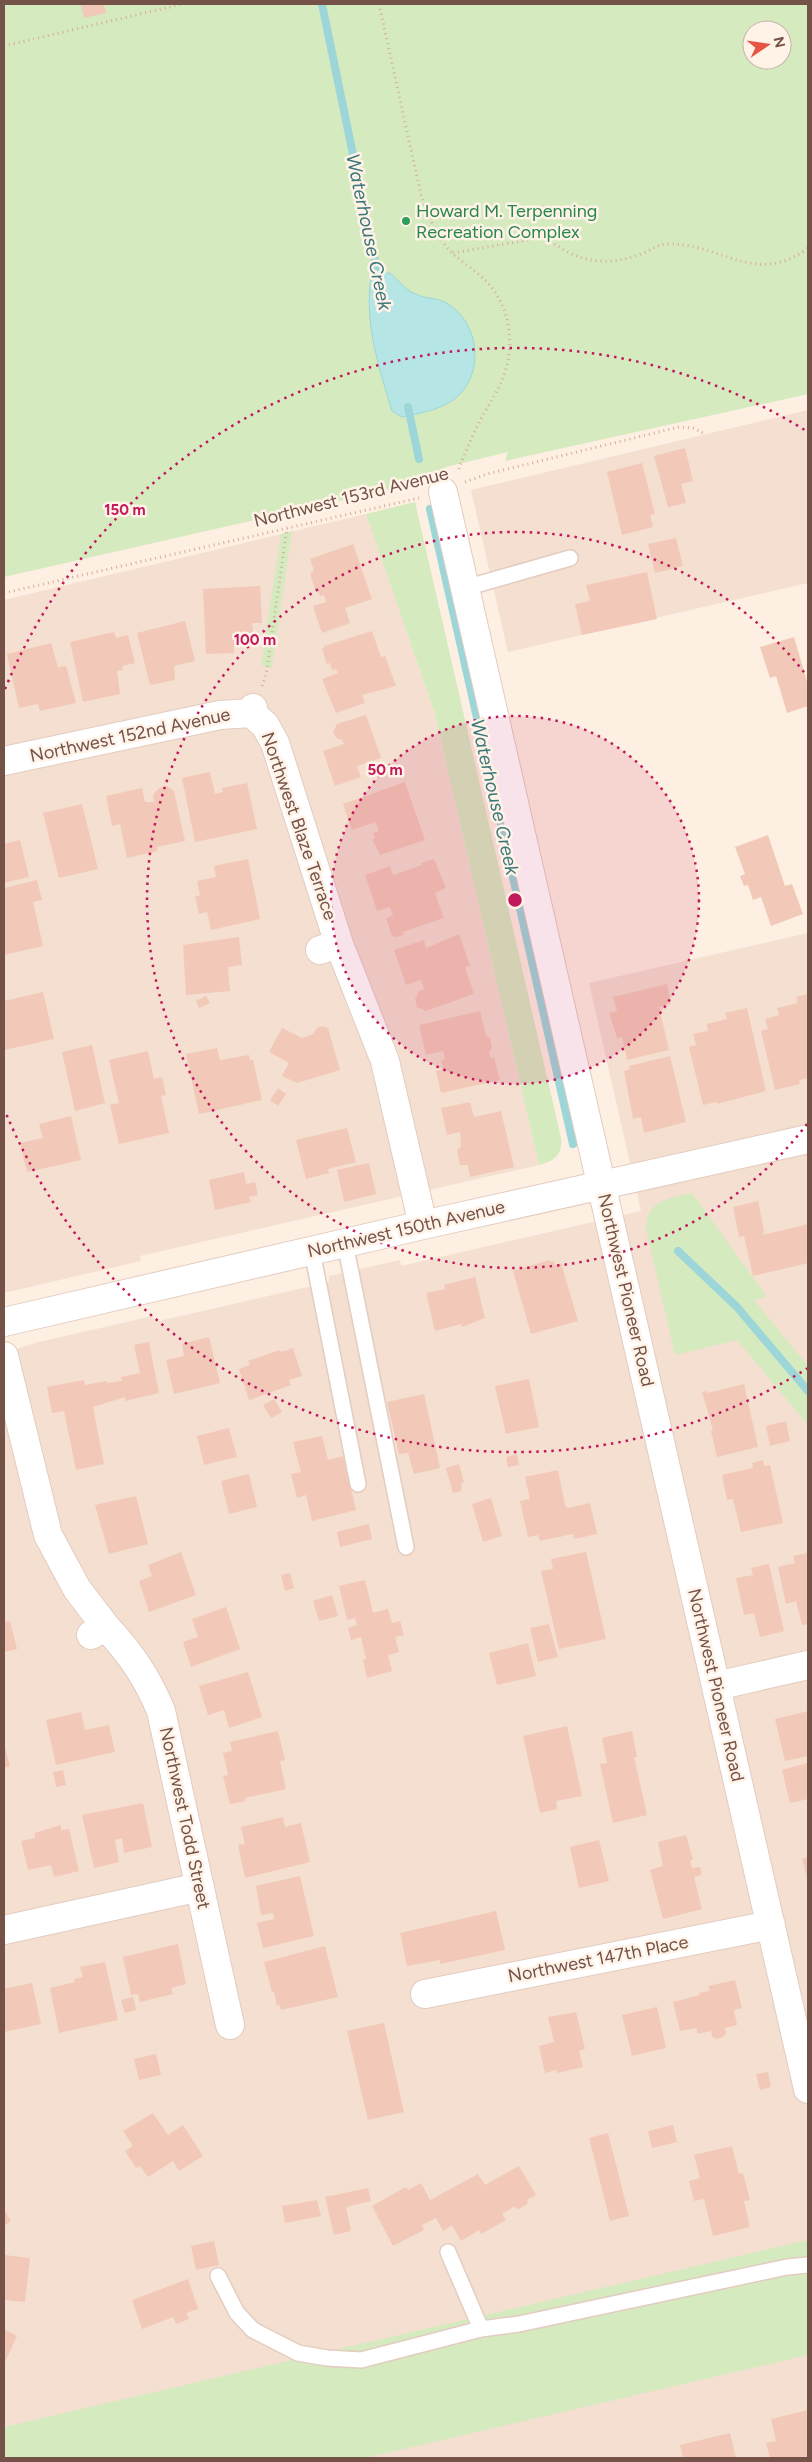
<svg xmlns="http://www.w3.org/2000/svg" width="812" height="2462" font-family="Figtree,sans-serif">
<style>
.residential{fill:#f4dfd0}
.green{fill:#d6eac0;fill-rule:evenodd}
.water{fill:#b6e5e6;stroke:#9cd6d8}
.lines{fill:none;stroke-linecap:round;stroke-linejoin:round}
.stream{stroke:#9cd6d8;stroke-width:8}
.building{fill:#f2c9b8}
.service-casing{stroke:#e3ccc0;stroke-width:18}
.minor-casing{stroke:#e3ccc0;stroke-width:30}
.path{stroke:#d7ac9c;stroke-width:3;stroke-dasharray:1 4;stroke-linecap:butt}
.service{stroke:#fff;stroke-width:15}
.minor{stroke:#fff;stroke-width:28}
.ring{fill:none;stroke:#c2185b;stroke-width:2.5;stroke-dasharray:2.5 5}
.leisure-dot{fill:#2e9e5b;stroke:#fff3e8;stroke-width:2}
.labels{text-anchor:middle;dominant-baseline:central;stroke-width:5;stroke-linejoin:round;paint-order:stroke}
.leisure-label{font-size:18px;fill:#27864d;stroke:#fff3e8;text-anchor:start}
.street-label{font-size:18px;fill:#745248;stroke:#fff3e8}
.water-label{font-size:19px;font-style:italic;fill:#3c777a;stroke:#fff3e8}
.centre{fill:#c2185b;stroke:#fff3e8;stroke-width:2.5}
.ring-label{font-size:15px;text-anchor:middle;font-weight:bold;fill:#c2185b;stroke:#fff3e8;stroke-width:5;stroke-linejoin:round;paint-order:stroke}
</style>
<rect width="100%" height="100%" fill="#fdefe1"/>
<path class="residential" d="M 808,410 L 808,583 L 508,652 L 471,490 Z
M 366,514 L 434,711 L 539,1165 L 140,1256 L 141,1261 L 4,1293 L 4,600 Z
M 808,933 L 808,2458 L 4,2458 L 4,1353 L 39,1342 L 153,1316 L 155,1322 L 329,1282 L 329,1276 L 400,1260 L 401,1266 L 641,1211 L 589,983 Z"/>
<path class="green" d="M 4,4 L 808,4 L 808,394 L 505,461 L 508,452 L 446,467 L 440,478 L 4,577 ZM 752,30 L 782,30 L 782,60 L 752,60 Z
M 415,502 L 561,1138 C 563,1155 554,1161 539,1165 L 434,711 L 366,514 Z
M 292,531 L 272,668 L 261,665 L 281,534 Z
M 692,1193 L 767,1297 L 754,1300 L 808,1366 L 808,1425 L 737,1340 L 675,1355 L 646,1229 C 646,1201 669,1198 692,1193 Z
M 808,2240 L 808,2355 L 365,2458 L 4,2458 L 4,2427 Z"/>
<path class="water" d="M 377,273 L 390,273 C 397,279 405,289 413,293 C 432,302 440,294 458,312 C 479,333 481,371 461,393 C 447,409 421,413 402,417 L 392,411 C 379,368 364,323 371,277 Z"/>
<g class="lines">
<path class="stream" d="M 322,4 L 379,281
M 408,407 L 419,459
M 430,509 L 573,1144
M 678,1251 L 737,1307 L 808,1391"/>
</g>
<path class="building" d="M 81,4 L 104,4 L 106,13 L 84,18 Z
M 685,448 L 693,481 L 681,484 L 686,503 L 668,507 L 654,456 Z
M 642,463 L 655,514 L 650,515 L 653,527 L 622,535 L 607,472 Z
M 676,538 L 683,566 L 655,573 L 648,544 Z
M 353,544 L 372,599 L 345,608 L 350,623 L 322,633 L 313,606 L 326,602 L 324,595 L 320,596 L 317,589 L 315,589 L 310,574 L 314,570 L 310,559 Z
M 647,572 L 657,619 L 582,635 L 575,604 L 590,601 L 586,585 Z
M 260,586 L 262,623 L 252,623 L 253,633 L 247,633 L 247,645 L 234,646 L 234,653 L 206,654 L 203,589 Z
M 185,621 L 195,661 L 174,666 L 175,680 L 150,685 L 137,633 Z
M 372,631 L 381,657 L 385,656 L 396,686 L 362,695 L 365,703 L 336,713 L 322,679 L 338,673 L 336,669 L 332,670 L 330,663 L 327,664 L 322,649 L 324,648 L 324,646 Z
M 114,632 L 116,638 L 128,635 L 135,663 L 122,666 L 123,670 L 117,671 L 120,694 L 83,702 L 70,642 Z
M 794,637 L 808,685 L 808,706 L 787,713 L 776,676 L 770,678 L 760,647 Z
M 51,643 L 58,667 L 66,666 L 76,703 L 40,711 L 38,704 L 19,708 L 7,654 Z
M 366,715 L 381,758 L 357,766 L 361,777 L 335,786 L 323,751 L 344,744 L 342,740 L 336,738 L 333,732 L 337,724 Z
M 210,772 L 215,794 L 223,792 L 222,788 L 247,783 L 257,829 L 195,842 L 182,778 Z
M 405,782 L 425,840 L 380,855 L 372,839 L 375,838 L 373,833 L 379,831 L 375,822 L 352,830 L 343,804 Z
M 167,786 L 174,791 L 185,841 L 157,847 L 158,851 L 127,858 L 120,824 L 112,826 L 106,796 L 142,788 L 145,802 L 154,802 L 153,795 L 159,788 Z
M 82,804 L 98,869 L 59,878 L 43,813 Z
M 768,835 L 785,886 L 792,884 L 803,914 L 771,926 L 761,897 L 753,900 L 748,885 L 744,886 L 740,876 L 745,874 L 735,847 Z
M 20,840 L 29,877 L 4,883 L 4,844 Z
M 248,859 L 260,919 L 211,930 L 207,912 L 199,914 L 195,897 L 200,895 L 197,881 L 216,877 L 214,866 Z
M 434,859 L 446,888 L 435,893 L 444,918 L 403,932 L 404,935 L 395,937 L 392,936 L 386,919 L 393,915 L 390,907 L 377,911 L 365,875 L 390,866 L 393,875 L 422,865 L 421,863 Z
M 37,880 L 42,900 L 33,902 L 43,946 L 4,955 L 4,888 Z
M 459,934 L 470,966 L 465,967 L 474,994 L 426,1011 L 417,1007 L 415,999 L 419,991 L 424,989 L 421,980 L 406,985 L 394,950 L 424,940 L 426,948 Z
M 239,937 L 242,965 L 228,967 L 230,991 L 186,995 L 183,945 Z
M 667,984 L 671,1004 L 659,1007 L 669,1050 L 627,1060 L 622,1037 L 617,1038 L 609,1013 L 617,1011 L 613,997 Z
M 43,992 L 54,1039 L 4,1050 L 4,1001 Z
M 808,994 L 808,1078 L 799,1080 L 800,1084 L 775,1090 L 761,1031 L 768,1029 L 765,1019 L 779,1015 L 777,1008 L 798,1003 L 796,997 Z
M 206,996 L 210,1003 L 199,1008 L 196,1001 Z
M 747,1008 L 766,1091 L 717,1104 L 717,1102 L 703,1105 L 689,1047 L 696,1045 L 693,1034 L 708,1031 L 707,1024 L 727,1019 L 725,1013 Z
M 480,1011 L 486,1035 L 490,1038 L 492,1048 L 489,1052 L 491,1058 L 494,1057 L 500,1080 L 441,1093 L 436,1071 L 443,1069 L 441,1060 L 445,1059 L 443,1051 L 426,1055 L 419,1025 Z
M 323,1026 L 328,1028 L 340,1070 L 297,1083 L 282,1076 L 289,1063 L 269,1052 L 282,1028 L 302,1038 L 313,1034 L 317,1028 Z
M 92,1045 L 105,1103 L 75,1111 L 62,1052 Z
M 217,1048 L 220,1060 L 249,1055 L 250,1060 L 253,1060 L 262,1100 L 199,1114 L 186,1054 Z
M 148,1051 L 154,1079 L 162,1077 L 166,1095 L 161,1096 L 169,1133 L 119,1144 L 110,1105 L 119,1103 L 109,1060 Z
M 670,1056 L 686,1122 L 644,1133 L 641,1117 L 633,1119 L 624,1071 L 630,1069 L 629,1066 Z
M 278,1088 L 286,1094 L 278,1106 L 270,1100 Z
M 470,1102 L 474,1117 L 501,1111 L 514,1167 L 470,1177 L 468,1165 L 460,1165 L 457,1150 L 461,1147 L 460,1132 L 447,1135 L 441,1108 Z
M 71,1116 L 81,1160 L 27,1172 L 20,1143 L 43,1138 L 39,1124 Z
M 347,1128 L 356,1162 L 328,1169 L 329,1173 L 306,1179 L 296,1140 Z
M 369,1163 L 376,1194 L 344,1202 L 337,1170 Z
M 244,1172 L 246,1184 L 255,1182 L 258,1195 L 249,1197 L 251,1202 L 215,1210 L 209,1180 Z
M 758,1201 L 764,1231 L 763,1235 L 808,1224 L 808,1263 L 753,1276 L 744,1236 L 739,1237 L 733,1207 Z
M 549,1260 L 550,1262 L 554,1261 L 555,1265 L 561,1263 L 578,1321 L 531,1334 L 513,1271 Z
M 475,1277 L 485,1318 L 462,1327 L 461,1324 L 435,1331 L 426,1293 L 445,1289 L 444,1285 Z
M 209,1337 L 220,1383 L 174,1394 L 166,1360 L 184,1356 L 182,1344 Z
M 149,1342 L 159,1393 L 125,1401 L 125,1397 L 93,1407 L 104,1464 L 76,1470 L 64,1411 L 52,1413 L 47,1387 L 84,1380 L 85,1385 L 107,1381 L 107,1383 L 122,1381 L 121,1377 L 140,1373 L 134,1345 Z
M 293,1348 L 302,1376 L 289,1380 L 291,1385 L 249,1400 L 239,1369 L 250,1365 L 248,1361 L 280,1350 L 281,1352 Z
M 529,1379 L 539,1427 L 506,1434 L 495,1386 Z
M 744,1384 L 758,1447 L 717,1457 L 711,1431 L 713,1430 L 702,1392 L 707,1391 L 707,1393 Z
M 424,1394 L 440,1468 L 414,1474 L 408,1453 L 399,1454 L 387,1402 Z
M 274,1399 L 282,1412 L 271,1418 L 263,1405 Z
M 786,1421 L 790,1441 L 770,1446 L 766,1426 Z
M 229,1428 L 237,1457 L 204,1465 L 197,1436 Z
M 322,1436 L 328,1460 L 343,1456 L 356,1510 L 312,1521 L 306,1495 L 297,1498 L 291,1474 L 301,1472 L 293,1442 Z
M 517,1454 L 519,1465 L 508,1467 L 506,1457 Z
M 763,1460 L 764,1466 L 770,1465 L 783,1523 L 741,1532 L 733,1499 L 727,1500 L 722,1475 L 753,1468 L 752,1463 Z
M 459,1464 L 464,1482 L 461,1483 L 462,1491 L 453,1493 L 446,1468 Z
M 558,1470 L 565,1505 L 568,1508 L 590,1503 L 597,1534 L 574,1539 L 573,1534 L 540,1541 L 538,1535 L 528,1537 L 520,1501 L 530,1499 L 525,1477 Z
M 249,1474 L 257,1507 L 229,1514 L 221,1481 Z
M 136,1496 L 148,1544 L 109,1554 L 95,1505 Z
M 491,1498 L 502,1536 L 483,1542 L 472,1504 Z
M 369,1524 L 372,1539 L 340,1547 L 337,1532 Z
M 181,1552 L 196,1595 L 149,1612 L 139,1581 L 152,1576 L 148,1565 Z
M 586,1552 L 606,1639 L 559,1649 L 541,1571 L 553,1569 L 551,1559 Z
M 808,1553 L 808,1624 L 802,1625 L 796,1601 L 786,1604 L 778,1567 L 795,1563 L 793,1556 Z
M 769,1564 L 784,1631 L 760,1637 L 754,1613 L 744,1615 L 736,1578 L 753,1575 L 751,1568 Z
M 290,1573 L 294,1588 L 285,1591 L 281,1575 Z
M 365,1580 L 373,1613 L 388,1609 L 392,1623 L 400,1621 L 404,1635 L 395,1637 L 399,1652 L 388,1655 L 392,1671 L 367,1678 L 363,1660 L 366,1659 L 361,1637 L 351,1640 L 348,1628 L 357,1625 L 355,1618 L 347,1620 L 339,1586 Z
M 332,1595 L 338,1616 L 319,1621 L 313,1601 Z
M 226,1607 L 240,1649 L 191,1667 L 183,1642 L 198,1637 L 192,1619 Z
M 10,1621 L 17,1649 L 4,1652 L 4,1622 Z
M 549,1624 L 558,1657 L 538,1662 L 530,1628 Z
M 528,1643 L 536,1676 L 497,1685 L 489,1653 Z
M 248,1672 L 262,1717 L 229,1728 L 224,1710 L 208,1715 L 199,1686 Z
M 808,1711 L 808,1756 L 785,1761 L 775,1719 Z
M 81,1712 L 85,1730 L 109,1725 L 115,1752 L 56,1765 L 46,1720 Z
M 567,1726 L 582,1796 L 556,1801 L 557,1809 L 540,1813 L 523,1736 Z
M 278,1731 L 285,1760 L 280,1761 L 286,1789 L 245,1798 L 246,1801 L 230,1804 L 223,1776 L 228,1775 L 223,1753 L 232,1751 L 230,1742 Z
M 632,1731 L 637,1757 L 634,1757 L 647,1815 L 613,1823 L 600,1764 L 607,1763 L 602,1738 Z
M 4,1744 L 10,1766 L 4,1768 Z
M 808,1763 L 808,1799 L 790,1803 L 782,1770 Z
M 63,1770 L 66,1785 L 56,1787 L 53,1772 Z
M 143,1803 L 152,1847 L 124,1853 L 122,1838 L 115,1840 L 119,1862 L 94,1868 L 82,1815 Z
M 283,1817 L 285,1827 L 301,1823 L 310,1862 L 245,1878 L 238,1845 L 245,1844 L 241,1827 Z
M 61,1825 L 61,1830 L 69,1829 L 79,1871 L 54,1877 L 51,1865 L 28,1870 L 21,1841 L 35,1838 L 35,1833 Z
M 686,1835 L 693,1860 L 690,1860 L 692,1868 L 700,1867 L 702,1875 L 694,1877 L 702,1909 L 663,1919 L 650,1870 L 663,1866 L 658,1842 Z
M 599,1840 L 609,1881 L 579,1888 L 570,1847 Z
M 808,1857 L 808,1881 L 802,1859 Z
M 300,1876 L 314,1936 L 263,1948 L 257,1923 L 274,1919 L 273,1913 L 261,1915 L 256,1886 Z
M 496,1911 L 505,1950 L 440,1964 L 440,1960 L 407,1966 L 400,1933 Z
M 178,1944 L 186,1984 L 171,1988 L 173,1994 L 140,2002 L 138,1994 L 131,1995 L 123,1957 Z
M 325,1946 L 338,1997 L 281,2010 L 280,2005 L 277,2006 L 274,1992 L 272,1992 L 264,1962 Z
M 105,1962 L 118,2020 L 59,2033 L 50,1988 L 75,1982 L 74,1979 L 83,1977 L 80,1967 Z
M 735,1980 L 742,2008 L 734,2010 L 737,2025 L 725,2028 L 726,2034 L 723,2037 L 716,2039 L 712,2036 L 711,2031 L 698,2034 L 696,2028 L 680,2031 L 673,2002 L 700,1995 L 699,1993 L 710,1991 L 708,1986 Z
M 32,1983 L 41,2024 L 4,2032 L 4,1989 Z
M 133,1997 L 136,2010 L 125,2013 L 121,2000 Z
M 657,2007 L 666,2048 L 632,2056 L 622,2015 Z
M 576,2012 L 585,2049 L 579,2051 L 583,2067 L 557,2073 L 556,2070 L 545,2073 L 539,2046 L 554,2042 L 548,2017 Z
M 384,2023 L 404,2112 L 368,2120 L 347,2031 Z
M 156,2054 L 161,2075 L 139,2080 L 134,2059 Z
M 768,2072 L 771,2087 L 760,2090 L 756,2074 Z
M 153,2113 L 168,2135 L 183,2125 L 203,2156 L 179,2171 L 173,2161 L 148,2177 L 140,2166 L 136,2168 L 125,2151 L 133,2146 L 123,2131 Z
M 673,2125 L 677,2142 L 652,2148 L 648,2131 Z
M 608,2133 L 629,2216 L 610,2221 L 589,2138 Z
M 732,2146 L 739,2174 L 743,2173 L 750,2200 L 744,2201 L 750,2227 L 713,2236 L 704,2199 L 694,2201 L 689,2181 L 700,2178 L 694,2155 Z
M 519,2166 L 536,2195 L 528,2199 L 527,2204 L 519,2209 L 513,2207 L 502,2214 L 506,2220 L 481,2234 L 479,2230 L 461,2241 L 452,2225 L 443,2231 L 436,2218 L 422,2225 L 424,2230 L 393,2246 L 372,2206 L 406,2187 L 408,2190 L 421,2183 L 430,2200 L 478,2174 L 485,2185 Z
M 368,2188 L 371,2201 L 346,2207 L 351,2231 L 334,2235 L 325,2197 Z
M 317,2200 L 321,2216 L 285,2223 L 282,2206 Z
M 4,2209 L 11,2221 L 4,2226 Z
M 214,2241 L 219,2265 L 196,2270 L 191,2246 Z
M 4,2255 L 30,2258 L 25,2302 L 4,2300 Z
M 188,2279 L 198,2309 L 186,2313 L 189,2319 L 176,2324 L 173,2317 L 142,2329 L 132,2300 Z
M 4,2329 L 17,2336 L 4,2364 Z
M 808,2410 L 808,2458 L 770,2458 L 766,2443 L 776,2441 L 771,2419 Z
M 730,2433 L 736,2458 L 683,2458 L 680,2445 Z"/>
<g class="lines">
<defs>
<path id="service" d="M 465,588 L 570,558
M 345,1243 L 406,1547
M 312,1251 L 358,1484
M 448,2252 L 481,2329
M 218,2276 L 237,2313 L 253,2330 L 298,2353 L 327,2358 L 361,2360 L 481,2329 L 519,2324 L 787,2267 L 808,2265"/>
<path id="minor" d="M 443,492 L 808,2089
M 251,713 L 265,725 L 275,743 L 339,944
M 4,761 L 220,715 L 251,713 L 253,708
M 320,950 L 339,944 L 385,1061 L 423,1225
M 4,1322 L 423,1225 L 808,1139
M 4,1356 L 48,1535 L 77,1589 L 106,1627
M 91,1635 L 106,1627 C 131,1654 147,1677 161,1711 L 230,2025
M 716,1686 L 808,1665
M 4,1930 L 200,1887
M 425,1994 L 771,1925"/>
</defs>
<use href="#service" class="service-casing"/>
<use href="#minor" class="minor-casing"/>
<path class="path" d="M 379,4 L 421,195 C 428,216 437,239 454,255 C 463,263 475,270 484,279 C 509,302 516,343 504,375 C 498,393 486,408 478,425 C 470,440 464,456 458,471
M 4,46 L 183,4
M 453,253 L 545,237 C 574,261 605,268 641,254 C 652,250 657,244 669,244 C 723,244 756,287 808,248
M 465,482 L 487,474 L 679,427 L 693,428 L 703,433
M 4,593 L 419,498
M 262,686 L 266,675 L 287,528"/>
<use href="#service" class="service"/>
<use href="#minor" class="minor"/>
</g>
<circle cx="515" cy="900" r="184" fill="#c2185b" fill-opacity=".12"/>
<g class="ring">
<circle cx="515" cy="900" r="184"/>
<path d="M807 1124A368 368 0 1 1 807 676"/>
<path d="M808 1368A552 552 0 0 1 5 1111M5 689A552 552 0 0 1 808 432"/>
</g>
<circle class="leisure-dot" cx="406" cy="221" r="5"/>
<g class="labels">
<g class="leisure-label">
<text x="416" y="211">Howard M. Terpenning<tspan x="416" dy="21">Recreation Complex</tspan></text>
</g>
<g class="street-label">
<text transform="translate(351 497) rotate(-14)">Northwest 153rd Avenue</text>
<text transform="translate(130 735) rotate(-12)">Northwest 152nd Avenue</text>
<text transform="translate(299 826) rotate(71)">Northwest Blaze Terrace</text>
<text transform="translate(406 1229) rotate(-13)">Northwest 150th Avenue</text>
<text transform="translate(626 1290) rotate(77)">Northwest Pioneer Road</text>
<text transform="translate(716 1685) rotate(77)">Northwest Pioneer Road</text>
<text transform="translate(185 1818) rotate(78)">Northwest Todd Street</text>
<text transform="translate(598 1959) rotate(-11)">Northwest 147th Place</text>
</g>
<g class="water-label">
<text transform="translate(369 232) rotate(78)">Waterhouse Creek</text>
<text transform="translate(495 797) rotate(77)">Waterhouse Creek</text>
</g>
</g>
<circle cx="515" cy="900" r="8" class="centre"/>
<g class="ring-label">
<text x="125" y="515">150 m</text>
<text x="255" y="645">100 m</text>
<text x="385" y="775">50 m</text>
</g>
<rect width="812" height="2462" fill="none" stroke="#745248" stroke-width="10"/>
<g transform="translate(767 45) rotate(77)"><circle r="24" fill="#fff3e8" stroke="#c7b3a8"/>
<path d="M0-4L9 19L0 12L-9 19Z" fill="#e95544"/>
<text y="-8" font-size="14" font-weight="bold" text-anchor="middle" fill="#745248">N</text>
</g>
</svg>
